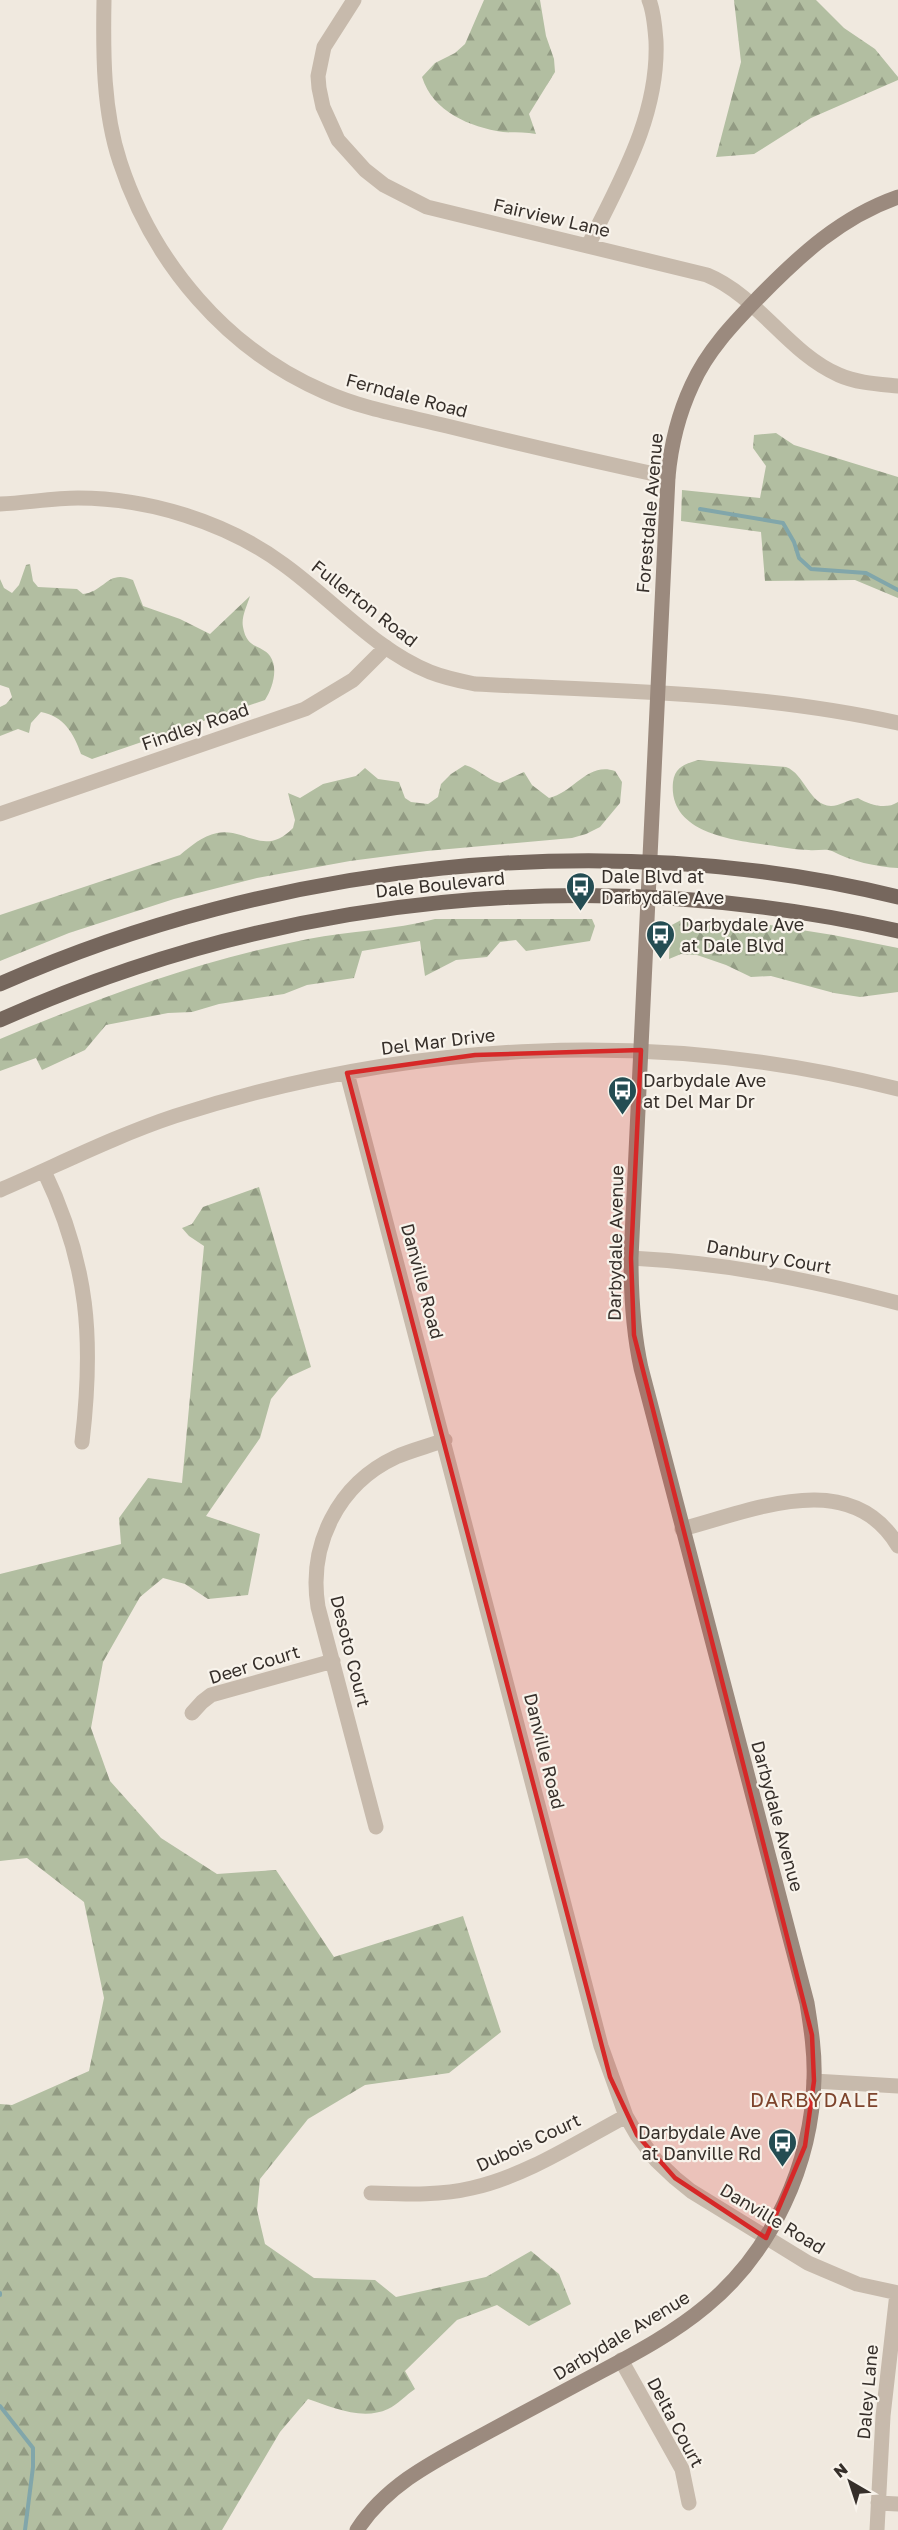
<svg xmlns="http://www.w3.org/2000/svg" width="898" height="2530" font-family="'Golos Text',sans-serif">
<style>
.forest{fill:url(#forest-firs)}
.lines{fill:none;stroke-linecap:round;stroke-linejoin:round}
.stream{stroke:#81a6aa;stroke-width:4}
.street{stroke:#c7baac;stroke-width:15}
.secondary{stroke:#9b8a7e;stroke-width:15}
.primary{stroke:#76675d;stroke-width:15}
.marked{fill:#d62828;fill-opacity:0.2;stroke:#d62828;stroke-width:4.5;stroke-linejoin:round}
.labels{text-anchor:middle;dominant-baseline:central;stroke-width:4.5;stroke-linejoin:round;paint-order:stroke}
.street-label{font-size:18px;fill:#362f2a;stroke:#f8f3eb}
.poi-label{font-size:18px;fill:#362f2a;stroke:#f8f3eb;text-anchor:start}
.neighbourhood-label{font-size:20px;letter-spacing:1.5px;fill:#7d442c;stroke:#f8f3eb}
</style>
<defs>
<pattern id="forest-firs" width="22" height="20" patternUnits="userSpaceOnUse" patternTransform="scale(1.5)"><rect width="22" height="20" fill="#b2bea1"/><path d="M5 1l3.5 6h-7zM16 11l3.5 6h-7z" fill="#929b83"/></pattern>
</defs>
<rect width="100%" height="100%" fill="#f0e9df"/>
<path class="forest" d="M 484,0 L 540,0 L 546,36 L 554,59 L 555,72 L 529,114 L 536,134 C 525,132 514,133 503,132 C 470,127 433,112 422,77 L 435,63 L 455,53 L 465,44 Z
M 734,0 L 816,0 L 844,28 L 875,49 L 898,77 L 898,80 L 811,118 L 754,154 L 716,157 L 741,62 Z
M 776,433 L 794,445 L 898,477 L 898,598 L 855,580 L 765,581 L 761,532 L 681,521 L 682,490 L 760,498 L 766,466 L 753,448 L 754,435 Z
M 30,564 L 33,581 L 38,587 L 77,589 L 83,594 C 106,591 107,569 133,580 L 143,606 L 180,619 L 210,634 L 250,596 C 247,606 241,617 243,627 C 247,650 261,644 270,656 C 279,669 272,689 265,700 L 92,759 L 81,754 C 74,734 64,716 41,712 L 31,723 L 29,733 L 18,729 L 0,736 L 0,707 L 6,704 L 12,697 L 9,688 L 0,685 L 0,579 L 4,588 L 12,593 L 19,585 L 26,565 Z
M 698,760 L 786,767 C 805,774 809,805 831,806 C 839,806 850,799 858,798 C 870,805 886,810 898,802 L 898,868 C 877,867 850,861 832,851 C 825,848 817,851 809,850 C 796,850 782,847 768,845 C 732,840 668,833 673,782 C 675,767 685,764 698,760 Z
M 465,765 C 479,769 486,779 500,783 L 524,772 L 532,785 L 549,798 C 575,792 587,762 615,771 L 622,782 L 620,803 L 600,827 L 586,834 L 572,838 L 427,851 L 350,861 L 257,878 L 174,899 L 69,933 L 0,961 L 0,915 L 180,855 C 191,846 202,836 217,833 C 245,827 264,858 293,828 L 295,820 L 288,793 L 300,798 L 323,784 L 356,776 L 365,768 L 378,779 L 399,782 L 405,798 L 411,802 L 428,804 L 438,797 L 441,784 L 451,774 Z
M 435,919 L 592,919 L 595,926 L 590,941 L 526,951 L 516,940 L 500,942 L 487,957 L 456,960 L 425,976 L 420,941 L 362,951 L 354,978 L 307,985 L 284,994 L 219,1004 L 192,1012 L 168,1013 L 106,1025 L 85,1050 L 42,1070 L 36,1058 L 0,1071 L 0,1039 C 100,997 201,960 308,939 C 350,931 394,930 435,919 Z
M 681,920 L 745,921 L 833,935 L 898,948 L 898,992 L 860,997 L 834,993 L 771,976 L 751,977 L 726,965 L 697,955 L 681,954 L 669,959 L 670,926 Z
M 259,1187 L 311,1367 L 289,1377 L 271,1399 L 260,1438 L 206,1516 L 260,1534 L 248,1595 L 208,1599 L 185,1584 L 163,1578 L 140,1597 L 103,1662 L 91,1728 L 110,1781 L 161,1838 L 217,1874 L 276,1870 L 334,1957 L 463,1916 L 501,2032 L 449,2073 L 365,2085 L 308,2119 L 260,2179 L 257,2210 L 265,2244 L 314,2278 L 375,2280 L 396,2297 L 486,2277 L 531,2251 L 559,2274 L 571,2304 L 529,2326 L 497,2305 L 457,2320 L 405,2371 L 415,2389 C 406,2395 397,2405 388,2409 C 362,2421 332,2407 308,2399 L 280,2432 L 222,2530 L 0,2530 L 0,2104 L 12,2105 L 89,2071 L 104,1998 L 84,1902 L 27,1858 L 0,1861 L 0,1574 L 121,1544 L 119,1518 L 148,1478 L 182,1483 L 204,1246 L 189,1236 L 182,1228 L 192,1224 L 203,1207 Z"/>
<g class="lines">
<path class="stream" d="M 700,509 L 783,523 L 794,542 L 799,558 L 811,569 L 866,573 L 898,590
M 0,2293 L 0,2295
M 0,2406 L 33,2448 L 33,2467 L 25,2530"/>
<path class="street" d="M 104,0 C 103,53 103,111 120,162 C 153,263 227,350 325,392 C 363,409 406,416 447,426 C 520,444 594,461 668,477
M 354,0 L 324,47 L 318,76 L 319,88 L 323,107 L 338,140 L 365,170 L 384,185 L 427,207 L 707,275 C 758,296 788,353 839,375 C 857,383 878,384 898,386
M 588,246 C 620,181 659,116 656,41 C 655,28 654,12 649,0
M 0,504 C 26,503 52,498 78,498 C 148,498 226,522 283,564 C 332,599 375,650 430,672 C 445,678 460,681 475,684 C 616,691 759,692 898,723
M 0,814 L 305,709 L 353,680 L 386,647
M 347,1073 L 601,2046 L 626,2116 L 637,2135 L 656,2160 L 675,2178 L 691,2191 L 808,2263 L 857,2284 L 898,2293
M 44,1171 C 89,1265 94,1340 82,1442
M 0,1190 C 58,1165 115,1136 175,1116 C 411,1040 658,1028 898,1089
M 631,1258 C 727,1263 806,1279 898,1303
M 682,1529 C 751,1511 851,1466 898,1546
M 192,1713 L 202,1702 L 211,1695 L 333,1661
M 376,1827 L 318,1607 C 308,1545 338,1484 396,1457 C 412,1450 429,1446 445,1440
M 814,2081 L 898,2086
M 371,2193 C 404,2194 439,2196 472,2188 C 526,2176 577,2142 626,2116
M 621,2360 L 682,2469 L 689,2503
M 878,2503 L 898,2504
M 877,2530 L 883,2416 L 897,2293"/>
<path class="secondary" d="M 357,2530 C 389,2481 441,2458 490,2431 C 528,2411 565,2391 602,2371 C 638,2352 675,2332 706,2306 C 772,2252 812,2164 814,2079 C 815,2053 811,2028 807,2003 L 641,1368 C 633,1331 631,1296 631,1258 L 668,477 C 671,444 678,415 692,385 C 707,351 733,324 758,298 C 800,255 841,217 898,197"/>
<path class="primary" d="M 0,984 C 273,863 607,825 898,897
M 0,1020 C 284,893 595,863 898,931"/>
</g>
<path class="marked" d="M 641,1050 L 631,1258 L 634,1335 L 812,2035 L 814,2081 L 805,2146 L 766,2238 L 675,2178 L 637,2135 L 610,2077 L 347,1073 L 475,1055 Z"/>
<defs>
<symbol id="bus-pin" viewBox="-11 -11 22 30"><path d="M0 17L-7.5 6A9.5 9.5 0 1 1 7.5 6Z" fill="#244d53" stroke="#f8f3eb"/><path d="M-5-6H5V4H4V6H2V4H-2V6H-4V4H-5ZM-3.5-4V0h7V-4ZM-3.5 1.2v1.5H-2V1.2ZM2 1.2v1.5H3.5V1.2Z" fill="#fff"/></symbol>
</defs>
<g fill-rule="evenodd">
<use href="#bus-pin" x="564" y="870" width="33" height="45"/>
<use href="#bus-pin" x="644" y="918" width="33" height="45"/>
<use href="#bus-pin" x="606" y="1074" width="33" height="45"/>
<use href="#bus-pin" x="766" y="2126" width="33" height="45"/>
</g>
<g class="labels">
<g class="street-label">
<text transform="translate(552 217) rotate(13)">Fairview Lane</text>
<text transform="translate(407 395) rotate(15)">Ferndale Road</text>
<text transform="translate(649 513) rotate(-85)">Forestdale Avenue</text>
<text transform="translate(365 603) rotate(38)">Fullerton Road</text>
<text transform="translate(195 726) rotate(-19)">Findley Road</text>
<text transform="translate(440 884) rotate(-6)">Dale Boulevard</text>
<text transform="translate(438 1041) rotate(-7)">Del Mar Drive</text>
<text transform="translate(615 1243) rotate(-89)">Darbydale Avenue</text>
<text transform="translate(769 1256) rotate(10)">Danbury Court</text>
<text transform="translate(423 1281) rotate(75)">Danville Road</text>
<text transform="translate(351 1651) rotate(76)">Desoto Court</text>
<text transform="translate(254 1664) rotate(-17)">Deer Court</text>
<text transform="translate(545 1751) rotate(76)">Danville Road</text>
<text transform="translate(778 1816) rotate(75)">Darbydale Avenue</text>
<text transform="translate(528 2142) rotate(-25)">Dubois Court</text>
<text transform="translate(773 2218) rotate(31)">Danville Road</text>
<text transform="translate(621 2335) rotate(-31)">Darbydale Avenue</text>
<text transform="translate(867 2392) rotate(-85)">Daley Lane</text>
<text transform="translate(676 2422) rotate(62)">Delta Court</text>
</g>
<g class="poi-label">
<text x="601" y="876">Dale Blvd at<tspan x="601" dy="21">Darbydale Ave</tspan></text>
<text x="681" y="924">Darbydale Ave<tspan x="681" dy="21">at Dale Blvd</tspan></text>
<text x="643" y="1080">Darbydale Ave<tspan x="643" dy="21">at Del Mar Dr</tspan></text>
<text x="761" y="2132" text-anchor="end">Darbydale Ave<tspan x="761" dy="21">at Danville Rd</tspan></text>
</g>
<g class="neighbourhood-label">
<text x="815" y="2099">DARBYDALE</text>
</g>
</g>
<g transform="translate(850 2482) rotate(321)" stroke="#f8f3eb" stroke-width="4.5" paint-order="stroke">
<path d="M0-4.5L10 22L0 15L-10 22Z" fill="#362f2a"/>
<text y="-9" font-size="16" font-weight="bold" text-anchor="middle" fill="#362f2a">N</text>
</g>
</svg>
